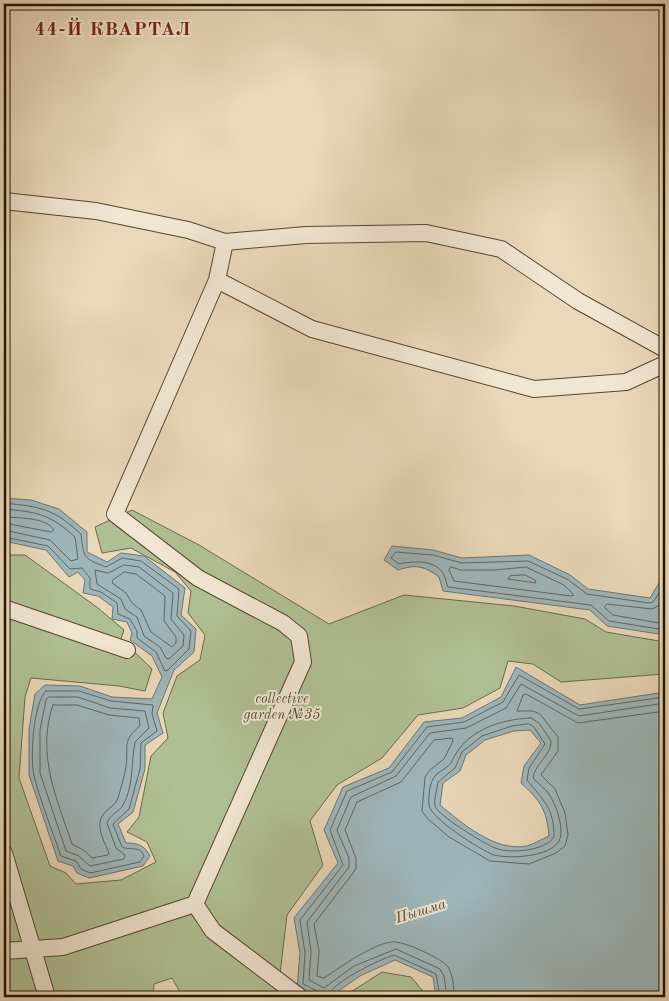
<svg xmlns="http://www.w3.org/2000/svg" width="669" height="1001" font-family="'Old Standard TT',serif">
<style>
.green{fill:#b0c094;stroke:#6a6a4a}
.water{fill:#9eb6bb;stroke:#6e7570;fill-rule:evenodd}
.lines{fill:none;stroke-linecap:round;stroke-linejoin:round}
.shore{stroke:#62655e;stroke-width:1}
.street-casing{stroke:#56452e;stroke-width:18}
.street{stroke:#f1e6d2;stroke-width:16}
.labels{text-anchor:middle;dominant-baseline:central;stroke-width:4;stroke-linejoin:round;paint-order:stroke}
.park-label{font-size:14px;font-style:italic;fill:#565034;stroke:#f1e6d2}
.water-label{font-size:15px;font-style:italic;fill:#4f4d41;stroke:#f1e6d2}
.district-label{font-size:19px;font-weight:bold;letter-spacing:1px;fill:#7a1f14;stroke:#f1e6d2}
</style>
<rect width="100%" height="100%" fill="#e9d8b9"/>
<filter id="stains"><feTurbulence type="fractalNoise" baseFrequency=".004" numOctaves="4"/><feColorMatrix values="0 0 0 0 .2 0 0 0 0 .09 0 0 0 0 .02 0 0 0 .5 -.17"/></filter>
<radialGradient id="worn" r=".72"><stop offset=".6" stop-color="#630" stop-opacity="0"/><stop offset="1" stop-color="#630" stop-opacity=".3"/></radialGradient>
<path class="green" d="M 132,510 L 199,545 L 329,624 L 404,595 L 514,606 L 585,619 L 606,632 L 665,642 L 665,674 L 561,682 L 533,664 L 508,661 L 500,688 L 463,708 L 418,715 L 382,758 L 337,785 L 310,821 L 323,865 L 287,915 L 280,974 L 318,997 L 283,997 L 279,994 L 276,997 L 183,997 L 172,978 L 154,984 L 153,997 L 4,997 L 4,555 L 25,555 L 98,608 L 124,630 L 121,639 L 152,669 L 145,691 L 119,686 L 31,678 L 25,697 L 19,778 L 50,866 L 66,873 L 76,884 L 121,880 L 156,862 L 147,842 L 127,832 L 139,817 L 151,756 L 168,738 L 163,713 L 177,676 L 200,660 L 205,635 L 188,613 L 191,591 L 175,572 L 131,548 L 102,553 L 95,527 Z
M 382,972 L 411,977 L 428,997 L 343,997 Z"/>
<path class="water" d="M 4,498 L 31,500 L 59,509 L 87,532 L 87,552 L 107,562 L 121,553 L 144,556 L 185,588 L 181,615 L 196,629 L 194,652 L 174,670 L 157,713 L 163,733 L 145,745 L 145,769 L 133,812 L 118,824 L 126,843 C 138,843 144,845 150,856 L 143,866 L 89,878 L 77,873 L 73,866 L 58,861 L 29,775 L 29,729 L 35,694 L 45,685 L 80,686 L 112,697 L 152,699 L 162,677 L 152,656 L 130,640 L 132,633 L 127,622 L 112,619 L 113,607 L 98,596 L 83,593 L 85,580 L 78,572 L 69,577 L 46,550 L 4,541 Z
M 392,546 L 433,550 L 462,558 L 529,555 L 570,575 L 588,589 L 650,598 L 659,583 L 665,584 L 665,635 L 607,626 L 590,610 L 443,591 L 439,577 C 424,566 416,564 398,570 L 384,560 Z
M 516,667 L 580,705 L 665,692 L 665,997 L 436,997 L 433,977 L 395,960 L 360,976 L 330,997 L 318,997 L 297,988 L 300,953 L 294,918 L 338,863 L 324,830 L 343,787 L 389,768 L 424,722 L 462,718 L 501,697 ZM 530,730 L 541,743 L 524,766 L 521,783 C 540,800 547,810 549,836 C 542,839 534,844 527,846 C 495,852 463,824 440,805 L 443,783 L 460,771 L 466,755 L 485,740 L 514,731 Z"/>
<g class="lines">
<path class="shore" d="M 4,503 C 42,507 52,508 81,534 C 84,557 82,558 106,567 L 122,558 L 141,561 L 179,589 L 177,616 L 191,631 L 189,649 L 168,670 L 165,671 L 156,652 L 137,638 L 137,631 L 130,619 L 118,614 L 117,603 L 101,592 L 90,589 L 90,578 L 82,568 L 70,569 L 48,546 L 4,537
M 4,509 C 37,512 50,514 75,537 L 78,559 L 71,561 L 50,540 L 4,530
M 4,517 C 17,518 46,517 54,530 L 51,532 L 4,523
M 124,565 L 139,567 L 173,593 L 171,619 L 184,635 L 183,646 L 169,659 L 166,658 L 160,647 L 144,636 L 137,617 L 125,609 L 121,599 L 97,584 L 95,570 L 108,573 Z
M 451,567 L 461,570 L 494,570 L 526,567 L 564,585 L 574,595 L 571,596 L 454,581 L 449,570 Z
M 125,572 L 136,574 L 165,596 L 164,621 L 176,637 L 176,643 L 172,647 L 151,632 L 141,610 L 132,603 L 126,593 L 112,583 L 113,580 Z
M 525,575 L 535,580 L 536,583 L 508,579 L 510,576 Z
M 665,589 L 661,590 L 653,602 L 649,603 L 587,594 L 567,579 L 528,561 L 462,563 L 433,555 L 396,552 L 391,558 L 399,564 C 413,561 436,559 444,575 C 446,579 446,583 448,587 L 591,605 L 609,621 L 665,630
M 665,595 L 658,606 L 652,609 L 607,604 L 604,607 L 613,615 L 665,624
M 46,691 L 79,691 L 111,701 L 153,705 L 152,714 L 157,731 L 141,743 L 140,769 L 129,809 L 113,824 L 122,847 C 130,851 140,845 144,856 L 140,862 L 90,873 L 81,869 L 76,861 L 61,856 C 52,830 41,803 34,776 C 30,758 33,703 46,691 Z
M 49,697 L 78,697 L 110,708 L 145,711 L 149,728 L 135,742 C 131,762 134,786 123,805 C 119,812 110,814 107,823 L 116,848 L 125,855 L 124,859 L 90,866 L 79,856 L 66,851 L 40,773 L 40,730 L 46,700 Z
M 53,705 L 77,705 L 109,715 L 139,718 L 140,726 C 121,741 129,747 126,767 C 124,777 121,788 118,798 C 115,808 101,810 100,823 C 99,832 105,844 109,853 L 108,855 L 92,858 L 85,851 L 72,844 C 57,799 36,754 53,705 Z
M 531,718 L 539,723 L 551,741 C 552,755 535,763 533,778 C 538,784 545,788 549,794 C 556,805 565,829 559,841 C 550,857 510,859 494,855 C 482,851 430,818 429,805 C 428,797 430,781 435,776 C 440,770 449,768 452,761 C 465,731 500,719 531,718 Z
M 529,724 L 534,727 L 545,744 L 529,768 L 527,780 C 544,801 554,808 554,837 C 545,851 510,854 495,848 C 485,844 437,815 435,806 C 434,799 437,789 438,782 L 455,768 L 462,752 L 482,736 L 512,726 Z
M 318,997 L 317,991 L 303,984 L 305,953 L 300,920 L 343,865 L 330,830 L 347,791 L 392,772 L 427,727 L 464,722 L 503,702 L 519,675 L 579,709 L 665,697
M 328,997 C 329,983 381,959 394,955 L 436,974 L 440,997
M 447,997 L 444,976 L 440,969 L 396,949 L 354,966 L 324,988 L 309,980 L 311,952 L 307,922 L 349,867 L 349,858 L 337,830 L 351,797 L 396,776 L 430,733 L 466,728 L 506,708 L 521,684 L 579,716 L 665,703
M 454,997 C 454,988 453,975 448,967 C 443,959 402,940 392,942 C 372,944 341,967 324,978 L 317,976 L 319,951 L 314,924 L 356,869 L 356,858 L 345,830 L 357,802 L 401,782 L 434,740 L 452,738 L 453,741 L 444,759 L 430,770 L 425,777 L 422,811 L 428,819 L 449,837 L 490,861 L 529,864 L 556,853 L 565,846 L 568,835 L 565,813 L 555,789 L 541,775 L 558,751 L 558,737 L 540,714 L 533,711 L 517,711 L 523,695 L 526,694 L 578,723 L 665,711"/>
<defs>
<path id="street" d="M 4,201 L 96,211 L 188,230 L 225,242 L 306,235 L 426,233 L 501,249 L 578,301 L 665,349
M 225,242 L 217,280 L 115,514 L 198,578 L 283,623 L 299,636 L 303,662 L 195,904 L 213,931 L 300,997
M 217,280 L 312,329 L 534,389 L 626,382 L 665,364
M 4,608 L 127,650
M 4,853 L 47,997
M 4,951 L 63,947 L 195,904"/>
</defs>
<use href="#street" class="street-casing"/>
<use href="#street" class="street"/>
</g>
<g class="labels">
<g class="park-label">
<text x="282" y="699">collective<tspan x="282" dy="16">garden №35</tspan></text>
</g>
<g class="water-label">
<text transform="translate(421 912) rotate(-17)">Пышма</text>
</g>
<g class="district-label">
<text x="113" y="30">44-Й КВАРТАЛ</text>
</g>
</g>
<rect width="669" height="1001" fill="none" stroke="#e9d8b9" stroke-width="20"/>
<rect x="5" y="5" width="659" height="991" fill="none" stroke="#251400" stroke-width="2.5"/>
<rect x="10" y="10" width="649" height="981" fill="none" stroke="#251400"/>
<rect width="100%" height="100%" filter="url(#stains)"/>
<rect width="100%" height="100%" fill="url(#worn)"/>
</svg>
